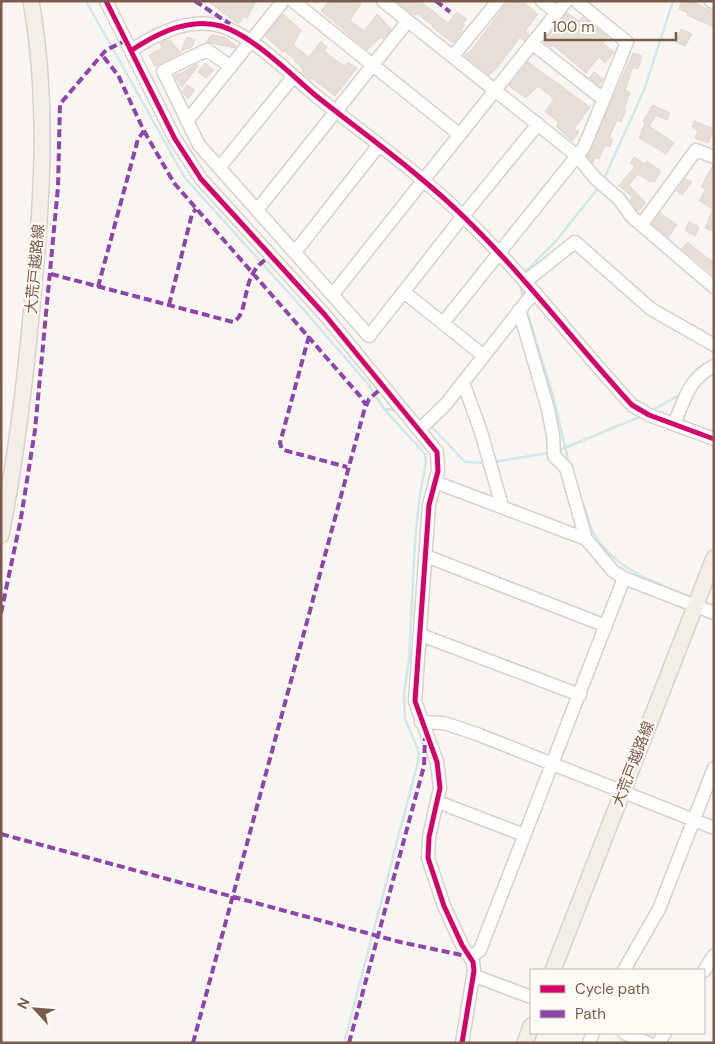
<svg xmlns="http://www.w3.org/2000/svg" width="715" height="1044" font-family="'DM Sans','Noto Sans JP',sans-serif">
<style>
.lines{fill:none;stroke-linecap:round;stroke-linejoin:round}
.stream{stroke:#d0e8ea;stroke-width:2.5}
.building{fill:#e6ded7;stroke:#e2d8d2}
.minor-casing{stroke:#d7d1cb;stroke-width:15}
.major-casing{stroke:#dad1cc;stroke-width:18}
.minor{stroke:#fefefd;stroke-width:12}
.major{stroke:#f3eee8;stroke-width:15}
.quiet{stroke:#8e44ad;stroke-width:4;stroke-dasharray:8 4;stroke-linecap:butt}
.cycleway-casing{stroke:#fffaf3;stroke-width:8}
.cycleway{stroke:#d6006c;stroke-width:5}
.labels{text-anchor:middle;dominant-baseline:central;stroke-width:4.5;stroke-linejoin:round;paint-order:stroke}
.street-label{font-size:15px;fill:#7a5c4d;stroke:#fffaf3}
</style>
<rect width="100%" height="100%" fill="#f9f5f0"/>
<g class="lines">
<path class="stream" d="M 86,1 L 185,178 L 297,302 L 368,384 L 384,409 L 425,454 L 426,462 L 419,501 L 415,541 L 409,659 L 404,693 L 405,719 L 419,752 L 418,762 L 344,1043
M 603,181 L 644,90 L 673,1
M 524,273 L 556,241 L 599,187
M 520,284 L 523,298
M 526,308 L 554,399 L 569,464
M 706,378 L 714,374
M 384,409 L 396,410
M 651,411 L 681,394
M 428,426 L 435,430 L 465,462 L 485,463
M 557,451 L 642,416
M 493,462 L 549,453
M 579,493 C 584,505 587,518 592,530 C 612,569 656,583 694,598
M 703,602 L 714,606"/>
</g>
<path class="building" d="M 208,1 L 256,1 L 247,18 L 244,16 L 238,24 Z
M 329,1 L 357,1 L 361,4 L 350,20 L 364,31 L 377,14 L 391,29 L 383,39 L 381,37 L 367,50 L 321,11 Z
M 396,1 L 420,1 L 448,23 L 457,12 L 467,19 L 463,24 L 465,25 L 461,30 L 463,31 L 453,43 L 432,27 L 433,26 L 417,13 L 416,15 L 410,13 Z
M 508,1 L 522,1 L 538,14 L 525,31 L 529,34 L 524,41 L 520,37 L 497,68 L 489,75 L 464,55 L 471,51 Z
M 682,1 L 691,1 L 707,9 L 714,10 L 714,27 L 687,15 L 688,13 L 679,9 Z
M 567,13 L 579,21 L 583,17 L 608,37 L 603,43 L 614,52 L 605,63 L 599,57 L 586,73 L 553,45 L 551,47 L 544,42 Z
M 283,14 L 301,30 L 293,45 L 309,57 L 321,41 L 327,47 L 324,51 L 336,60 L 345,66 L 348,62 L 357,68 L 335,96 L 312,78 L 310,80 L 303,73 L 302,67 L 294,61 L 295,59 L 284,51 L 283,52 L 265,36 Z
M 681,29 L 692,34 L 685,46 L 676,42 Z
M 212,35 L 225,37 L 236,46 L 235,48 L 206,42 Z
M 187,37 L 195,40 L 192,47 L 181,51 Z
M 169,39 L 181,53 L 155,66 L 149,55 L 162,48 L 160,43 Z
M 633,53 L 642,56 L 638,69 L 633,67 L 625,90 L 630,93 L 624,109 L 626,110 L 621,122 L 617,120 L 609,138 L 613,139 L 610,147 L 605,145 L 599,159 L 595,157 L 593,163 L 587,156 Z
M 528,62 L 590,107 L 574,129 L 579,132 L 572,141 L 557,127 L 558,121 L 545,112 L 554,99 L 538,86 L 526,98 L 509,86 Z
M 205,63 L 214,70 L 206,78 L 198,72 Z
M 196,64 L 198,66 L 182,87 L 174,75 L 182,73 Z
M 594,72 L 603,79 L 599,85 L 589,78 Z
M 187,85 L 195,90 L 188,99 L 182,92 Z
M 653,105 L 670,113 L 667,120 L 656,115 L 649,126 L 674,143 L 666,154 L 639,138 L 645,122 L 643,121 Z
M 694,121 L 714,129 L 708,143 L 695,138 L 698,130 L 692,127 Z
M 634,157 L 645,164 L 647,161 L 661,171 L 654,182 L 651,180 L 650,182 L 638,174 L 629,185 L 646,203 L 638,211 L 630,200 L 633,197 L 619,186 L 635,166 L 630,163 Z
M 713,165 L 714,165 L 714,232 L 705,228 L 713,209 L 699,201 L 706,189 L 701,187 Z
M 685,179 L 692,182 L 682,195 L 677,191 Z
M 660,213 L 677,225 L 668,237 L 652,224 Z
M 689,222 L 699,227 L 695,236 L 685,230 Z
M 687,242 L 714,263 L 714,275 L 682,249 Z"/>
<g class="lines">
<defs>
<path id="minor" d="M 106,1 L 175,139 L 201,179 L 325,315 L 437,452 L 438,471 L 429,505 L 415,701 L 437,762 L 440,788 L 429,837 L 428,858 L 444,906 L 462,945 L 473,962 L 474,971 L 462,1043
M 293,1 L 460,135
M 383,1 L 576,155 L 596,179 L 619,199 L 632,217 L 714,287
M 542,1 L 557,13
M 711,1 L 714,2
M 533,44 L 603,99
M 132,50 C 157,33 190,17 221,26 C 253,36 289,73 315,95 C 365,135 418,172 464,217 C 524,275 575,343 632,405 L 649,415 L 714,439
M 453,56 L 498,1
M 231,67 L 207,50 L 163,71 L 199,145 L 369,336 L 463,216 L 538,124
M 187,121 L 283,1
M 219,168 L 293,77
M 257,210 L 408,21
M 642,224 L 696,150 L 714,157
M 295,252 L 379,145
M 526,281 L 575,242 L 651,309 L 714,345
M 404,292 L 484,356
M 333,294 L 566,1
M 519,310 L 548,409 L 553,435 L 554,456 L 566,468 L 586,539 L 613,571 L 624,578 L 714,613
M 443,323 L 584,147 L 590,133 L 627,42 L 576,1
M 463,382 L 481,432 L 502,506
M 674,424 C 685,399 688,379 714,366
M 420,429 L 446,404 L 534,292
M 435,482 L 586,539
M 426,556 L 606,626
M 421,635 L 580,695
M 421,722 L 444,723 L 477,734 L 714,828
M 438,802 L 524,835
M 471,957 L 480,950 L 624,578
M 624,970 L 659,909 L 714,768
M 704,971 L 714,955
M 475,976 L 531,997
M 624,1033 L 648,1043
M 589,1043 L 593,1033
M 658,1043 L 665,1033"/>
<path id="major" d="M 1,535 C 16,459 25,383 32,306 C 42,205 49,102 31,1
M 553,970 L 714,558
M 525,1043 L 531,1026"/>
</defs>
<use href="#minor" class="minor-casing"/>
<use href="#major" class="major-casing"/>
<use href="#minor" class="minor"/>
<use href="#major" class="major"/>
<path class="quiet" d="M 195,1 L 230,24
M 436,1 L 450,12
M 144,131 L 174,183 L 360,396 L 366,405
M 51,274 L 233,322 C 252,313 237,272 272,256
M 98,287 L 138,139 L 144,131 L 118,75 L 102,55
M 169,305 L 192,214 L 196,209
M 309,336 L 280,443 L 282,449 L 287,451 L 347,467
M 1,613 L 21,518 L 35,430 L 58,187 L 60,104 L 106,50 L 127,40
M 1,834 L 400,942 L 471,957
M 193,1043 L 364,411 L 369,399 L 384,386
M 349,1043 L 424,766 L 425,738"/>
<defs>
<path id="cycleway" d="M 106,1 L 175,139 L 201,179 L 325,315 L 437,452 L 438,471 L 429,505 L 415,701 L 437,762 L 440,788 L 429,837 L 428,858 L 444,906 L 462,945 L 473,962 L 474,971 L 462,1043
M 132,50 C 157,33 190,17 221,26 C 253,36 289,73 315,95 C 365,135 418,172 464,217 C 524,275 575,343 632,405 L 649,415 L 714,439"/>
</defs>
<use href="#cycleway" class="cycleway-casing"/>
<use href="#cycleway" class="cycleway"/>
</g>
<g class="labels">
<g class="street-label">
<text transform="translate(35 269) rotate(-85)">大荒戸越路線</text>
<text transform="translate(633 764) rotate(-69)">大荒戸越路線</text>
</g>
</g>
<rect width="715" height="1044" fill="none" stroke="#7a5c4d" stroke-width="5"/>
<rect x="530" y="969" width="175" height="65" fill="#fffaf3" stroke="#cabbb1"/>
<rect x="540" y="985" width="25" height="8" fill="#d6006c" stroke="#cabbb1"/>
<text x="575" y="994" font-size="15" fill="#7a5c4d">Cycle path</text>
<rect x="540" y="1010" width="25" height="8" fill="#8e44ad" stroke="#cabbb1"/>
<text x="575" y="1019" font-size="15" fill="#7a5c4d">Path</text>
<g transform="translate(35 1009) rotate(296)" stroke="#fffaf3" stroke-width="4" paint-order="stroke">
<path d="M0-4L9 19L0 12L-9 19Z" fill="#7a5c4d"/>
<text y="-8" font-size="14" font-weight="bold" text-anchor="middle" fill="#7a5c4d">N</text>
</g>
<path d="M545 32v8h131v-8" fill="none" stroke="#7a5c4d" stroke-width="2.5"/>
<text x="552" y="32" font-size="15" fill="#7a5c4d" stroke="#fffaf3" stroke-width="4" paint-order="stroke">100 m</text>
</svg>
